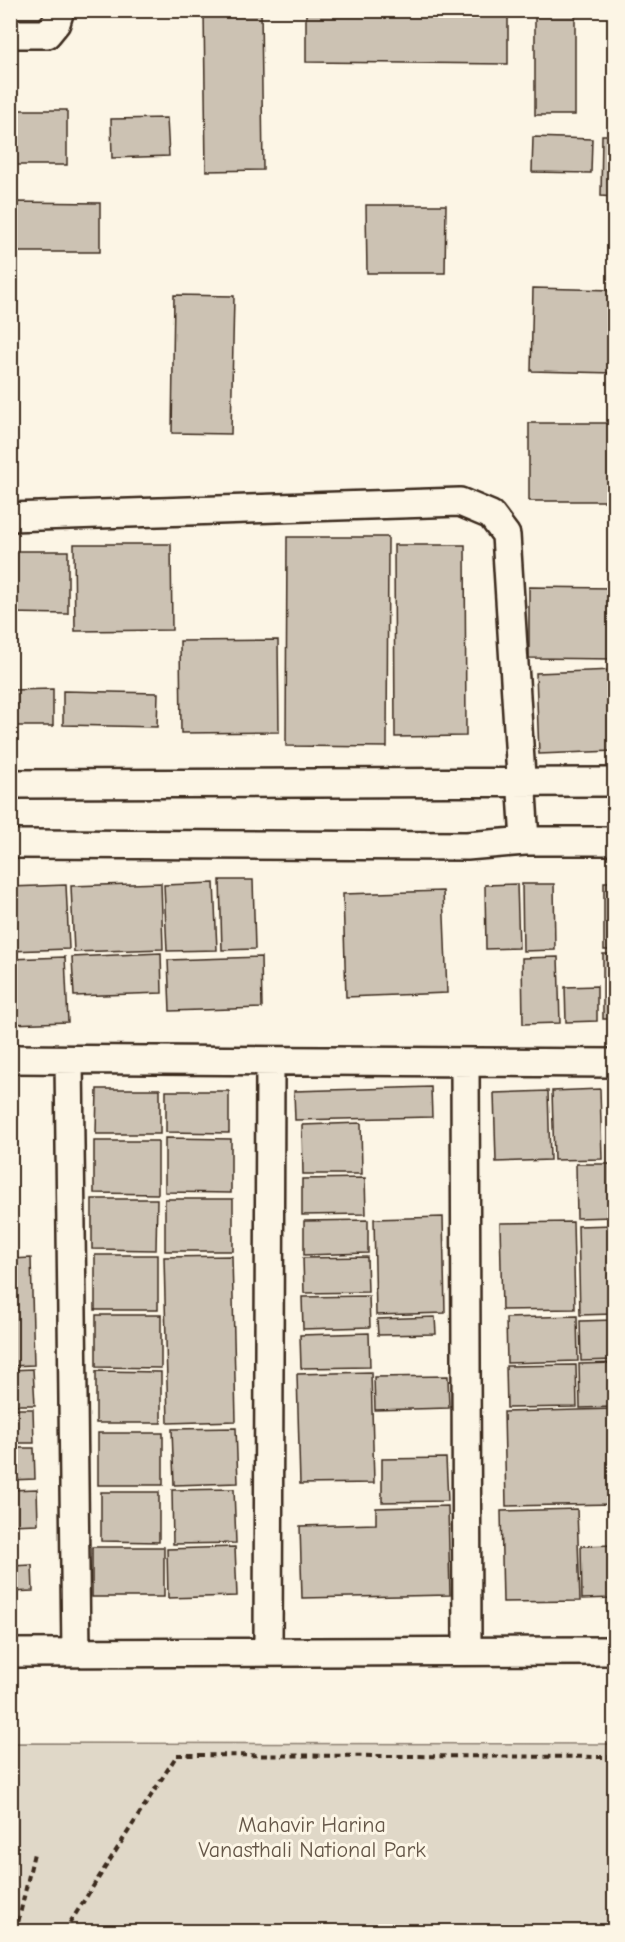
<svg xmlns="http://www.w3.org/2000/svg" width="625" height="1942" font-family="'Comic Neue',sans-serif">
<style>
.green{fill:#e0d8c8;stroke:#8e8173;stroke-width:1.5}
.building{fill:#ccc2b3;stroke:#3b2a1e;stroke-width:1.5}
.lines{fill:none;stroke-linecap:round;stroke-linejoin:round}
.minor-casing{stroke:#3b2a1e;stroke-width:32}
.path{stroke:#3b2a1e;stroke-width:4;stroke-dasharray:6 4.5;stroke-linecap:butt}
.minor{stroke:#fcf5e5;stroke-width:27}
.labels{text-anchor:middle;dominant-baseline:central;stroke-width:6;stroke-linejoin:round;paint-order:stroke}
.park-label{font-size:22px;fill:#645648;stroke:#fcf5e5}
</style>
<rect width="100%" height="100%" fill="#fcf5e5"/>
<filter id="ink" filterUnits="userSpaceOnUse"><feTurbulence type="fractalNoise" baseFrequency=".0167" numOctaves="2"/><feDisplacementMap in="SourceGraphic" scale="12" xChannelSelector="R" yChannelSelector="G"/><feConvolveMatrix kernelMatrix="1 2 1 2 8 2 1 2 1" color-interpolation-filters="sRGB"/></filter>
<g filter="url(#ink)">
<path class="green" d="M 11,1743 L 614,1744 L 614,1931 L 11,1931 Z"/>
<path class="building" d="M 204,10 L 261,10 L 263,170 L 206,171 Z
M 306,10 L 508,10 L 508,64 L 306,62 Z
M 535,10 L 575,10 L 575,115 L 535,115 Z
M 10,110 L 67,110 L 67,165 L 10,165 Z
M 167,118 L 169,156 L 112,158 L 111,119 Z
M 602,135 L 614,135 L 614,197 L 601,196 Z
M 533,137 L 592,139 L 591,173 L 532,172 Z
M 12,202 L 100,203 L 100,252 L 12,252 Z
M 366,205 L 446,205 L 445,273 L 367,273 Z
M 533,288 L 614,290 L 614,373 L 531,371 Z
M 174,295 L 234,296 L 231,434 L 172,433 Z
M 529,423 L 614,423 L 614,501 L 529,501 Z
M 287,537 L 388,537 L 387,747 L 286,746 Z
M 74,544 L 171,544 L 172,630 L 75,631 Z
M 394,545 L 465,545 L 466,736 L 395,737 Z
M 10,551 L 68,551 L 68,614 L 10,613 Z
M 529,587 L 614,588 L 614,659 L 529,658 Z
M 278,640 L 279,732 L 181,733 L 180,641 Z
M 614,670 L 614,751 L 539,754 L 536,673 Z
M 53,689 L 53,726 L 10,726 L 10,690 Z
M 63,691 L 158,693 L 157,727 L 63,725 Z
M 220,880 L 253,880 L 255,949 L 222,950 Z
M 604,882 L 614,882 L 614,950 L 604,950 Z
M 161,883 L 163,949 L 74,952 L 71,886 Z
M 214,883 L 217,950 L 167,951 L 164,885 Z
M 517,884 L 519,948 L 486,949 L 485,885 Z
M 522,884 L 554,884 L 555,950 L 523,951 Z
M 66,885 L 69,949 L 10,951 L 10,887 Z
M 443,891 L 447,993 L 346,997 L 343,894 Z
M 161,953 L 162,993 L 74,996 L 72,957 Z
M 603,954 L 614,954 L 614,1019 L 603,1019 Z
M 65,957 L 68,1022 L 10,1024 L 10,959 Z
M 261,957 L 262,1008 L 170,1011 L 168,960 Z
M 558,957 L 560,1023 L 523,1024 L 522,958 Z
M 597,986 L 597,1021 L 566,1022 L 565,987 Z
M 431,1087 L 432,1117 L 295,1120 L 294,1091 Z
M 97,1089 L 160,1089 L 160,1134 L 96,1134 Z
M 600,1089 L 602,1159 L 554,1160 L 552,1091 Z
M 166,1091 L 229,1091 L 229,1133 L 166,1132 Z
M 548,1091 L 550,1160 L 496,1162 L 494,1093 Z
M 361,1123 L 362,1174 L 303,1174 L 302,1125 Z
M 165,1138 L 231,1139 L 231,1193 L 165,1192 Z
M 94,1141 L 158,1141 L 158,1194 L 94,1193 Z
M 576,1164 L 614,1164 L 614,1217 L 577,1218 Z
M 365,1178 L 366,1214 L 302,1215 L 302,1179 Z
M 92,1199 L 157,1199 L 156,1250 L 92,1249 Z
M 165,1199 L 233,1199 L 233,1251 L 165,1251 Z
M 443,1217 L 445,1313 L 376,1315 L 374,1219 Z
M 368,1220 L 368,1253 L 304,1255 L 304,1221 Z
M 573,1222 L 575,1309 L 502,1310 L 500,1223 Z
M 614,1225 L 614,1314 L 580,1315 L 578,1226 Z
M 95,1255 L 158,1255 L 158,1310 L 95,1310 Z
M 232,1256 L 236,1421 L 168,1423 L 164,1257 Z
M 367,1257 L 368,1292 L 304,1293 L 303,1258 Z
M 31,1258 L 34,1365 L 10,1366 L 10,1259 Z
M 369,1296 L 370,1327 L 303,1329 L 302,1297 Z
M 96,1315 L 161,1315 L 161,1368 L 96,1367 Z
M 577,1316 L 578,1361 L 507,1363 L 506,1318 Z
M 435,1317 L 436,1334 L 378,1335 L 377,1319 Z
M 614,1320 L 614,1360 L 581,1361 L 580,1321 Z
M 369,1333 L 370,1367 L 301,1368 L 300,1335 Z
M 614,1363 L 614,1407 L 580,1408 L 579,1364 Z
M 576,1365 L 577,1407 L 507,1408 L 506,1366 Z
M 33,1369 L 35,1405 L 10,1405 L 10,1370 Z
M 96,1371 L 161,1372 L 161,1423 L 96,1423 Z
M 371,1372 L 374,1483 L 300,1484 L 297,1374 Z
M 448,1376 L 449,1408 L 375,1410 L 374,1377 Z
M 10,1409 L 33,1409 L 34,1443 L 10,1443 Z
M 614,1409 L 614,1504 L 506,1506 L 504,1412 Z
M 236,1428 L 238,1483 L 174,1485 L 172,1429 Z
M 98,1433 L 163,1433 L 163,1485 L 98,1485 Z
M 10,1448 L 34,1448 L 35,1479 L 10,1480 Z
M 446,1458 L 448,1501 L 382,1502 L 382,1459 Z
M 37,1489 L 38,1524 L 10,1525 L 10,1490 Z
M 234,1489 L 236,1543 L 173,1544 L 172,1490 Z
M 101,1492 L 159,1492 L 159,1542 L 101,1541 Z
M 448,1506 L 450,1595 L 302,1598 L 300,1526 L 376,1524 L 376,1508 Z
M 577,1509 L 580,1601 L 503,1602 L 501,1511 Z
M 614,1545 L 614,1598 L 582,1599 L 581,1546 Z
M 92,1547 L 164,1547 L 164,1597 L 92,1597 Z
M 235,1547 L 237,1596 L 168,1598 L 167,1549 Z
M 32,1565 L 33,1591 L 10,1592 L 10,1566 Z"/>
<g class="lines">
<defs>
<path id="minor" d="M 10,34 L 47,34 L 56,23 L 60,10
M 10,517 L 460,502 L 491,515 L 506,535 L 525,841
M 10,784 L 614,782
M 10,844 L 467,846 L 525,841 L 614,841
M 10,1059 L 614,1063
M 69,1060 L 76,1653
M 465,1062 L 467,1651
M 268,1652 L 270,1061
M 10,1653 L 614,1651"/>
</defs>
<use href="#minor" class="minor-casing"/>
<path class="path" d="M 16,1932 L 34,1853
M 64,1932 L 177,1755 L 614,1757"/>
<use href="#minor" class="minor"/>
</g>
</g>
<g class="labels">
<g class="park-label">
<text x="312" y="1825">Mahavir Harina<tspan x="312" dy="25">Vanasthali National Park</tspan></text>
</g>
</g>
<rect width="625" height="1942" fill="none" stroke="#fcf5e5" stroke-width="36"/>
<rect x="18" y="18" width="589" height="1906" fill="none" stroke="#3b2a1e" stroke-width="2" filter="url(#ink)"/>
</svg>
